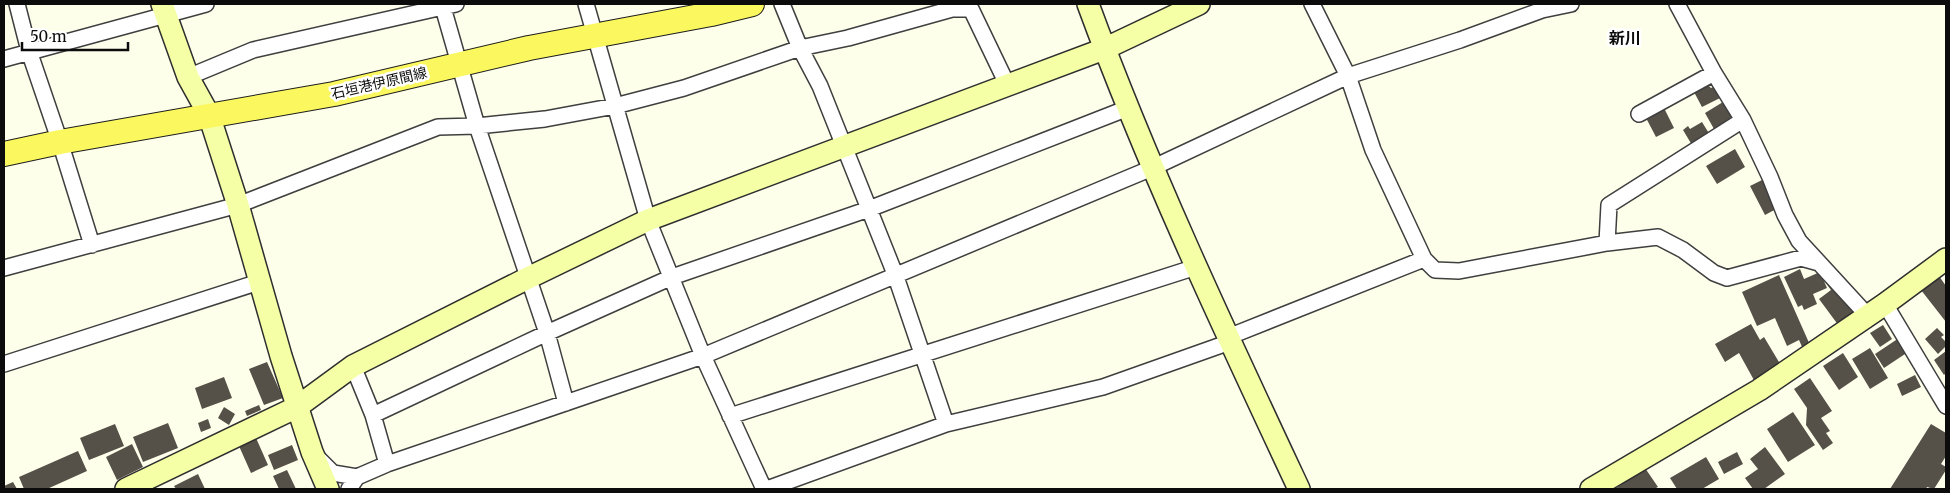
<svg xmlns="http://www.w3.org/2000/svg" width="1950" height="493" font-family="Merriweather,'Noto Sans JP',serif">
<style>
.building{fill:#555048}
.lines{fill:none;stroke-linecap:round;stroke-linejoin:round}
.street-casing{stroke:#3f3f3f;stroke-width:18}
.secondary-casing{stroke:#2e2e2e;stroke-width:24}
.primary-casing{stroke:#1d1d1d;stroke-width:26}
.street{stroke:#fff;stroke-width:15}
.secondary{stroke:#f5ffa6;stroke-width:21}
.primary{stroke:#fbf85f;stroke-width:24}
.labels{text-anchor:middle;dominant-baseline:central;stroke-width:5;stroke-linejoin:round;paint-order:stroke}
.street-label{font-size:14px;fill:#0c0c0c;stroke:#fff}
.quarter-label{font-size:16px;font-weight:bold;fill:#0c0c0c;stroke:#fff}
</style>
<rect width="100%" height="100%" fill="#feffeb"/>
<path class="building" d="M 1708,85 L 1711,88 L 1716,86 L 1722,97 L 1702,107 L 1694,92 Z
M 1723,102 L 1732,117 L 1714,129 L 1705,113 Z
M 1663,106 L 1674,128 L 1656,137 L 1645,116 Z
M 1702,122 L 1710,135 L 1692,145 L 1683,130 L 1688,126 L 1690,129 Z
M 1735,149 L 1745,167 L 1717,184 L 1706,166 Z
M 1764,179 L 1778,208 L 1765,215 L 1750,186 Z
M 1800,269 L 1804,279 L 1820,272 L 1827,288 L 1813,294 L 1817,304 L 1804,310 L 1802,305 L 1798,307 L 1784,277 Z
M 1779,275 L 1810,345 L 1803,349 L 1799,340 L 1787,346 L 1775,318 L 1757,326 L 1742,292 Z
M 1939,276 L 1946,286 L 1946,322 L 1921,290 Z
M 1831,279 L 1856,313 L 1839,326 L 1819,299 L 1831,290 L 1826,283 Z
M 1751,324 L 1760,340 L 1764,337 L 1782,367 L 1755,382 L 1739,353 L 1725,362 L 1715,344 Z
M 1883,325 L 1892,339 L 1880,347 L 1870,333 Z
M 1937,328 L 1944,335 L 1941,337 L 1946,342 L 1946,346 L 1938,354 L 1925,339 Z
M 1899,338 L 1908,352 L 1884,368 L 1875,354 Z
M 1870,348 L 1888,378 L 1870,389 L 1852,359 Z
M 1946,351 L 1946,373 L 1944,375 L 1934,360 Z
M 1843,353 L 1858,377 L 1839,390 L 1823,366 Z
M 267,362 L 283,398 L 264,405 L 249,369 Z
M 1915,375 L 1921,387 L 1902,396 L 1897,384 Z
M 224,377 L 232,398 L 202,409 L 195,388 Z
M 1810,378 L 1832,411 L 1821,418 L 1830,431 L 1826,433 L 1833,443 L 1823,450 L 1806,425 L 1807,408 L 1794,389 Z
M 259,405 L 261,410 L 247,416 L 245,411 Z
M 224,407 L 235,414 L 229,425 L 218,418 Z
M 1793,412 L 1815,445 L 1788,462 L 1767,429 Z
M 208,419 L 211,428 L 201,432 L 198,423 Z
M 168,423 L 178,448 L 143,462 L 133,437 Z
M 115,424 L 124,446 L 89,460 L 80,438 Z
M 1931,424 L 1946,433 L 1946,456 L 1941,464 L 1946,467 L 1946,470 L 1934,489 L 1927,487 L 1926,489 L 1890,489 Z
M 256,438 L 268,465 L 251,473 L 239,446 Z
M 132,444 L 143,467 L 117,480 L 106,457 Z
M 292,445 L 298,460 L 274,470 L 268,455 Z
M 1765,447 L 1785,474 L 1764,489 L 1753,489 L 1745,478 L 1758,469 L 1750,459 Z
M 78,451 L 87,471 L 47,489 L 24,489 L 19,477 Z
M 1737,452 L 1743,464 L 1724,474 L 1718,462 Z
M 1706,457 L 1719,479 L 1702,489 L 1677,489 L 1670,478 Z
M 1645,468 L 1658,487 L 1654,489 L 1615,489 Z
M 287,470 L 296,489 L 279,489 L 273,476 Z
M 198,474 L 205,489 L 176,489 L 174,486 Z
M 13,482 L 17,489 L 4,489 L 4,486 Z"/>
<g class="lines">
<defs>
<path id="street" d="M 17,4 L 29,51 L 60,142 L 92,245
M 442,4 L 477,126 L 547,333 L 566,403
M 586,4 L 648,220 L 703,356 L 764,489
M 782,4 L 800,48 L 820,86 L 895,274 L 946,424
M 1312,4 L 1348,76 L 1373,150 L 1424,259 L 1435,270 L 1459,271 L 1607,243 L 1658,237 L 1683,250 L 1714,273 L 1727,278 L 1801,258 L 1819,263
M 1677,4 L 1714,73 L 1743,120 L 1770,177 L 1785,215 L 1799,241 L 1868,316
M 4,59 L 206,4
M 188,77 L 253,50 L 456,4
M 1639,114 L 1714,73
M 1607,243 L 1609,205 L 1743,120
M 4,268 L 238,205 L 438,127 L 477,126 L 545,119 L 615,106 L 684,88 L 800,48 L 848,38 L 952,9 L 971,9 L 1007,84
M 1885,304 L 1946,406
M 1228,337 L 1424,259
M 4,364 L 259,282
M 353,366 L 373,415 L 387,464
M 373,415 L 547,333 L 672,277 L 869,209 L 1128,108
M 730,416 L 1196,267
M 318,458 L 333,473 L 357,477
M 349,489 L 357,477 L 387,464 L 703,356 L 1152,168 L 1348,76 L 1460,40 L 1542,10 L 1571,4
M 767,489 L 946,424 L 1103,387 L 1230,342"/>
<path id="secondary" d="M 162,4 L 188,77 L 209,115 L 238,205 L 281,356 L 312,452 L 328,489
M 1088,4 C 1149,170 1224,329 1299,489
M 126,489 L 297,407 L 353,366 L 528,278 L 648,220 L 1104,49 L 1199,4
M 1591,489 L 1759,390 L 1885,304 L 1946,259"/>
<path id="primary" d="M 4,154 L 60,142 L 334,94 L 529,48 L 711,14 L 752,4"/>
</defs>
<use href="#street" class="street-casing"/>
<use href="#secondary" class="secondary-casing"/>
<use href="#primary" class="primary-casing"/>
<use href="#street" class="street"/>
<use href="#secondary" class="secondary"/>
<use href="#primary" class="primary"/>
</g>
<g class="labels">
<g class="street-label">
<text transform="translate(379 83) rotate(-13)">石垣港伊原間線</text>
</g>
<g class="quarter-label">
<text x="1625" y="38">新川</text>
</g>
</g>
<rect width="1950" height="493" fill="none" stroke="#0c0c0c" stroke-width="10"/>
<path d="M22 42v8h106v-8" fill="none" stroke="#0c0c0c" stroke-width="2.5"/>
<text x="30" y="42" font-size="15" fill="#0c0c0c" stroke="#ffffff" stroke-width="4" paint-order="stroke">50 m</text>
</svg>
